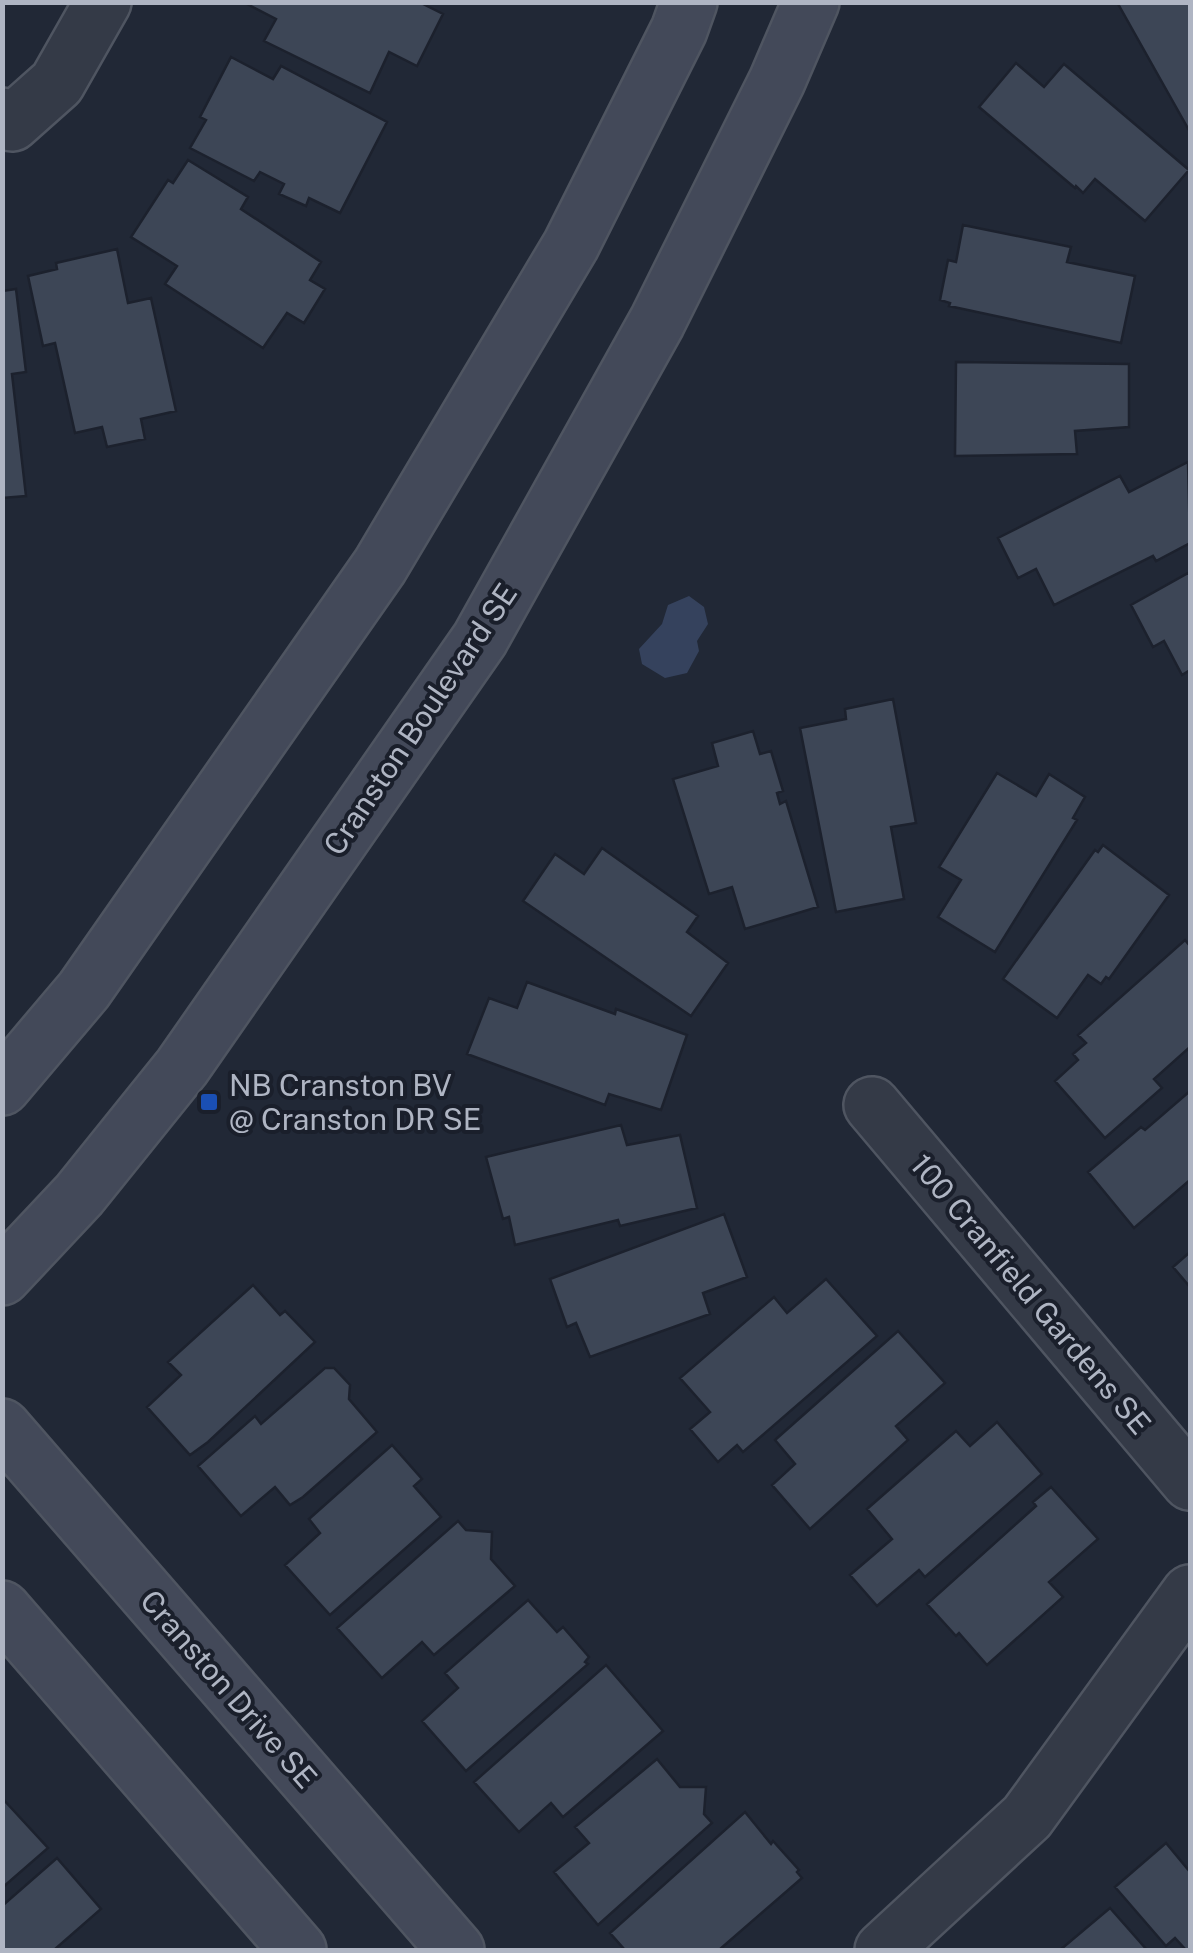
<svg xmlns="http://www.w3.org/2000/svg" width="1193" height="1953" font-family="'Public Sans',sans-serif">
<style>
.water{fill:#35425d}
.building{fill:#3d4656;stroke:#1c212d;stroke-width:2.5}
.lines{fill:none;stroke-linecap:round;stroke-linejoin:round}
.street-casing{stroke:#4f5561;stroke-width:60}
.secondary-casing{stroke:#4f5561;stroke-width:60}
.street{stroke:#343a47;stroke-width:55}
.secondary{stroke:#434959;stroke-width:55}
.transit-dot{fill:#1a4fb4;stroke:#1a1f2b;stroke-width:4}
.labels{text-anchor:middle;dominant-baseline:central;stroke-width:8;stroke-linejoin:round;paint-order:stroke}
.street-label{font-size:30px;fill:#afb5c3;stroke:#1a1f2b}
.poi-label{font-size:30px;fill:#afb5c3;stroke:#1a1f2b;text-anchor:start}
</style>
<rect width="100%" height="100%" fill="#212836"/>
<path class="water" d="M 689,596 L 704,607 L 708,624 L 697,641 L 699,651 L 687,673 L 665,678 L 642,664 L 639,649 L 662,624 L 668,605 Z"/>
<path class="building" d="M 243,2 L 419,2 L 443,14 L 417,66 L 389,52 L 370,93 L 264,41 L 276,19 Z
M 1117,2 L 1190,2 L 1190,132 Z
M 231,57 L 273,79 L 281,66 L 387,122 L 340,213 L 309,198 L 306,206 L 279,194 L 284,184 L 260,172 L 254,181 L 190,148 L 206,120 L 200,117 Z
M 1016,63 L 1044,87 L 1064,64 L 1189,170 L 1145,221 L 1095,179 L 1083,193 L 1076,186 L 1075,188 L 979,107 Z
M 188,160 L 248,197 L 241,209 L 321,262 L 310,280 L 325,289 L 304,323 L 287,313 L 263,348 L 165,284 L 177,266 L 131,237 L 168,180 L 173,183 Z
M 963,225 L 1071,247 L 1067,262 L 1135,276 L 1121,343 L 949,306 L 950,303 L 940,300 L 948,260 L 956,262 Z
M 117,249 L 128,303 L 151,298 L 176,411 L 141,419 L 145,439 L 107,447 L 102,427 L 75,433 L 55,343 L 43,346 L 28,276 L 57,269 L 56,263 Z
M 16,289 L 26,372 L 12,374 L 26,496 L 2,498 L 2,291 Z
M 956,362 L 1129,364 L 1129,427 L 1075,431 L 1077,454 L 955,456 Z
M 1188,462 L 1190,543 L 1156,561 L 1153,556 L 1054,605 L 1036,569 L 1018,578 L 998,538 L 1120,476 L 1129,492 Z
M 1190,572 L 1190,670 L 1182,675 L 1164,641 L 1153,647 L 1131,605 Z
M 893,699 L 916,823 L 891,827 L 904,899 L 836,912 L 800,728 L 846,719 L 845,709 Z
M 753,731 L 760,754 L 771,751 L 783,791 L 777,793 L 780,804 L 786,801 L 818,907 L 745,929 L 732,887 L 709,894 L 673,779 L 718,766 L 712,743 Z
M 997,773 L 1036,796 L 1049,774 L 1085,797 L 1073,818 L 1077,820 L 995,952 L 938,917 L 961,880 L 939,867 Z
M 1103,845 L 1169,895 L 1109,979 L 1106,977 L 1101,984 L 1088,975 L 1057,1018 L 1003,979 L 1095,850 L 1098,852 Z
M 602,848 L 698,916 L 687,932 L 728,963 L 691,1016 L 523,901 L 555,854 L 584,874 Z
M 1185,940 L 1190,946 L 1190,1047 L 1154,1079 L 1162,1088 L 1105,1138 L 1055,1081 L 1078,1060 L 1073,1054 L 1086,1043 L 1078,1035 Z
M 527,982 L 615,1014 L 616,1009 L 687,1035 L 661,1110 L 609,1094 L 605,1105 L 467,1054 L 489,998 L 517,1008 Z
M 1190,1091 L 1190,1180 L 1134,1228 L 1088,1172 L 1141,1127 L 1145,1130 Z
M 621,1125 L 627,1145 L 680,1135 L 697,1208 L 620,1226 L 618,1220 L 515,1245 L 509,1217 L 503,1219 L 486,1157 Z
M 724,1214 L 747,1277 L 703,1293 L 710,1314 L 590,1357 L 576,1323 L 567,1327 L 550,1279 Z
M 1190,1252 L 1190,1287 L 1173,1267 Z
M 826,1279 L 877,1336 L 743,1452 L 737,1445 L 718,1462 L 690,1429 L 710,1412 L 680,1378 L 774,1297 L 787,1313 Z
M 253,1285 L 280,1315 L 285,1311 L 315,1342 L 208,1442 L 190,1455 L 147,1407 L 181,1375 L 168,1362 Z
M 898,1331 L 945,1383 L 896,1426 L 908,1440 L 810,1529 L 772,1485 L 795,1464 L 775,1440 Z
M 325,1368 L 334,1368 L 350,1385 L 349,1399 L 377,1432 L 303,1497 L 290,1505 L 275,1487 L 241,1516 L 198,1466 L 255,1416 L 261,1424 Z
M 997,1422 L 1042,1474 L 925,1577 L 919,1570 L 877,1606 L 850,1575 L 892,1539 L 867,1509 L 956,1431 L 970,1446 Z
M 392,1445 L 422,1479 L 414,1486 L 441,1517 L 330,1615 L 285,1565 L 320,1533 L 309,1519 Z
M 1051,1487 L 1098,1539 L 1049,1582 L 1063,1597 L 987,1665 L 959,1633 L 956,1636 L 927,1604 L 1036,1506 L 1033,1502 Z
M 458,1521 L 466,1530 L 492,1532 L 491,1559 L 515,1586 L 434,1655 L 422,1642 L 382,1678 L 337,1628 Z
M 528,1600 L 557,1632 L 563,1627 L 589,1657 L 585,1662 L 588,1664 L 466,1771 L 422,1721 L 458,1688 L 445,1673 Z
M 606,1665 L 663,1731 L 563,1817 L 551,1803 L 519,1832 L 474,1782 Z
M 657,1759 L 680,1787 L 706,1787 L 704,1814 L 712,1823 L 598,1925 L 554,1872 L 589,1843 L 575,1827 Z
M 2,1798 L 48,1848 L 2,1888 Z
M 745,1812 L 771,1844 L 773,1841 L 799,1870 L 797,1872 L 802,1878 L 719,1950 L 625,1950 L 610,1933 Z
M 1166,1843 L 1190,1872 L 1190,1950 L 1186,1950 L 1175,1938 L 1166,1946 L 1115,1887 Z
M 57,1858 L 101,1909 L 54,1950 L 2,1950 L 2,1906 Z
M 1110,1908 L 1147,1950 L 1060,1950 Z"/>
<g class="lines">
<defs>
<path id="street" d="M 2,116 L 12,123 L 57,83 L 103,2
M 872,1105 L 1190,1482
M 883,1950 L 1027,1817 L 1190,1593"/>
<path id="secondary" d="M 2,1087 L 84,990 L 380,566 L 571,245 L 679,30 L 689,2
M 2,1277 L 79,1195 L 182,1067 L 480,639 L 657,322 L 777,81 L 811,2
M 2,1427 L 456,1950
M 2,1609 L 298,1950"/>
</defs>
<use href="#street" class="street-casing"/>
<use href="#secondary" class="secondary-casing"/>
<use href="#street" class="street"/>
<use href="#secondary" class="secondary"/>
</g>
<rect class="transit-dot" x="199" y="1092" width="20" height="20" rx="5"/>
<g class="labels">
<g class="street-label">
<text transform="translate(420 719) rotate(-56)">Cranston Boulevard SE</text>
<text transform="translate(1031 1294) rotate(50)">100 Cranfield Gardens SE</text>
<text transform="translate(229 1689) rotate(49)">Cranston Drive SE</text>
</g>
<g class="poi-label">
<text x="229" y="1085">NB Cranston BV<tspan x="229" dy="34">@ Cranston DR SE</tspan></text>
</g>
</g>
<rect width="1193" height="1953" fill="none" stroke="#afb5c3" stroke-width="10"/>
</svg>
